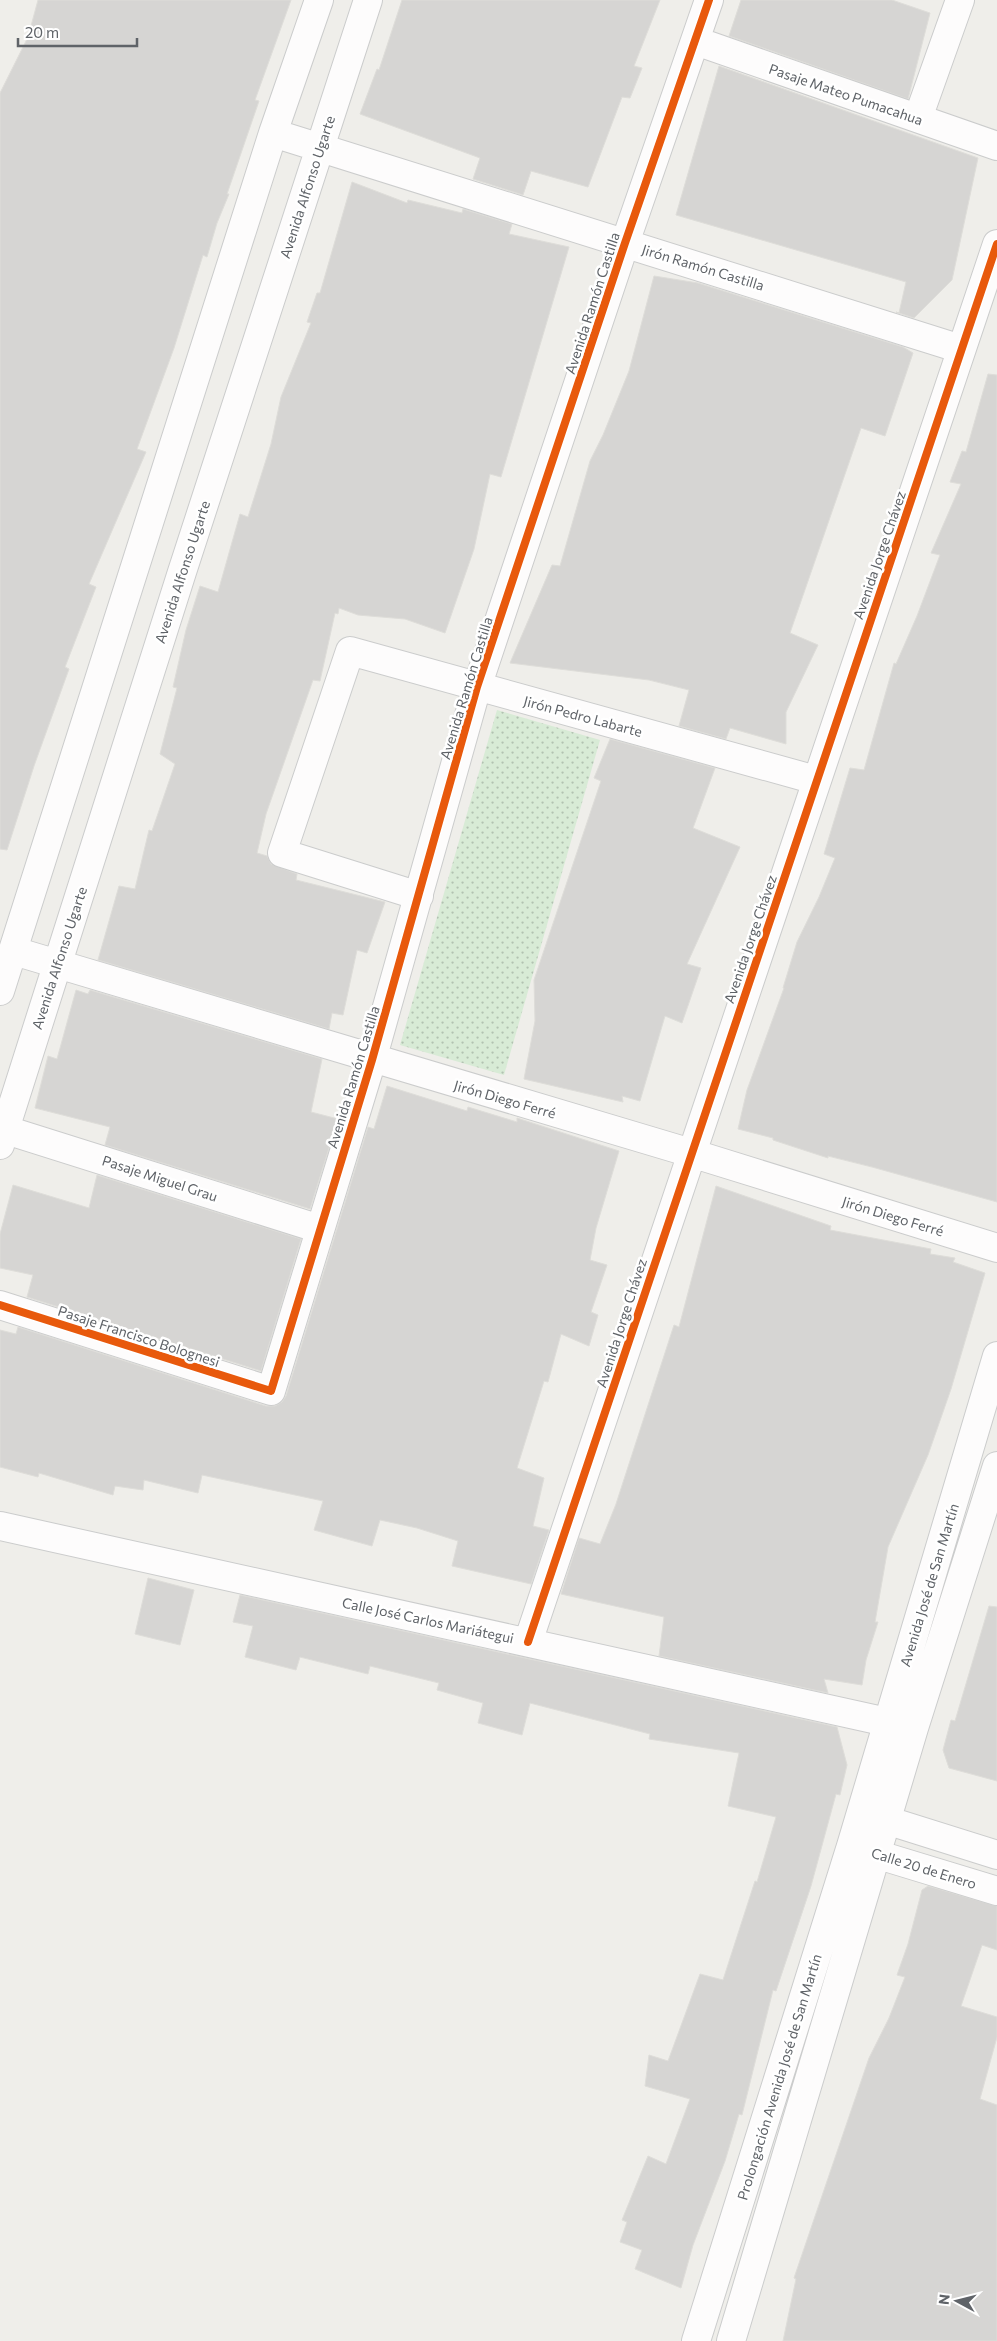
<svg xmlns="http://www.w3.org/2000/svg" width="997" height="2341" font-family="Commissioner,sans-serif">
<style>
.grass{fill:url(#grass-dots)}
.building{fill:#d6d5d3;stroke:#deddd9}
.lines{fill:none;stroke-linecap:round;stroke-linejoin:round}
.minor-casing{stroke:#cbcccc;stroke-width:30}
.minor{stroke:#fdfcfc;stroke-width:28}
.cycleway-casing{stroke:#fff;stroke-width:11}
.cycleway{stroke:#e8590c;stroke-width:8}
.labels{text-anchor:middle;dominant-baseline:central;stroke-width:5;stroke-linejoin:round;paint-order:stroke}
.street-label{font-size:14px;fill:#5f6368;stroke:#fff}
</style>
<defs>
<pattern id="grass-dots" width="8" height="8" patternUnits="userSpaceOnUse" patternTransform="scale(1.25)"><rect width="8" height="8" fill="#d8ebd6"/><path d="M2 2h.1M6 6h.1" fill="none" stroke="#b2c2b1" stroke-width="1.8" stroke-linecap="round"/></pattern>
</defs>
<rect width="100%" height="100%" fill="#efeeea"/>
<path class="grass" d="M 497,710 L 600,740 L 504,1075 L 400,1045 Z"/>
<path class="building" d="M 38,0 L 291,0 L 255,100 L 259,101 L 227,194 L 229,194 L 217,223 L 207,257 L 203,255 L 174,348 L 137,449 L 146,452 L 89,584 L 96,587 L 65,667 L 69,669 L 34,766 L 7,850 L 0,849 L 0,93 L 28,37 Z
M 402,0 L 660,0 L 634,66 L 642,68 L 630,98 L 622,97 L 588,187 L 531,171 L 523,195 L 473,179 L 480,158 L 360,114 L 377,69 L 379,70 Z
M 741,0 L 892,0 L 930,13 L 908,99 L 729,36 Z
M 719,66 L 978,158 L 952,280 L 914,318 L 896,312 L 899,313 L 906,282 L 676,215 Z
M 352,182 L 407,203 L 408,200 L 462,213 L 463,209 L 512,224 L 509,234 L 569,247 L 501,477 L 490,474 L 474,549 L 445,633 L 405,619 L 358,615 L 339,608 L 338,614 L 335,613 L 320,681 L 313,680 L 266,814 L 257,853 L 267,856 L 271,864 L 297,874 L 296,880 L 385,902 L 367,953 L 357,950 L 343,1015 L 332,1013 L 329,1029 L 98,960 L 119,886 L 135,889 L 149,830 L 152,831 L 175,764 L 160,754 L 177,688 L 173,687 L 186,630 L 200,586 L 218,592 L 240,514 L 248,517 L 271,444 L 281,397 L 311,323 L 307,322 L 317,293 L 320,293 Z
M 654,276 L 698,283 L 903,347 L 913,353 L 885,436 L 861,428 L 790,633 L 818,645 L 786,712 L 786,744 L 730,728 L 726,739 L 679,726 L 689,690 L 649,680 L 510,663 L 552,565 L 560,566 L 590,461 L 603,435 L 629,371 Z
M 988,374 L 997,375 L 997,1202 L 872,1167 L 828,1156 L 828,1158 L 773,1140 L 773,1138 L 738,1129 L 747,1090 L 784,988 L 783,988 L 797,942 L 819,897 L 835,858 L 824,854 L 850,768 L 864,770 L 894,663 L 896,664 L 917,616 L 940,555 L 931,553 L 961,484 L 950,482 L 962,451 L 966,452 Z
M 610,739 L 715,768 L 693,828 L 740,847 L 687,964 L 701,968 L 682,1023 L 665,1016 L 640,1101 L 622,1096 L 623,1102 L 524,1079 L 535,1021 L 534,980 L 601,781 L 594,778 Z
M 76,990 L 88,994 L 90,990 L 322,1059 L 311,1112 L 338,1119 L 310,1209 L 105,1145 L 110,1127 L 35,1108 L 48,1056 L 57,1059 Z
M 387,1086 L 467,1111 L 468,1107 L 517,1122 L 517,1118 L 619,1151 L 596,1228 L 590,1260 L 607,1265 L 591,1312 L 598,1315 L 589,1346 L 561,1334 L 548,1382 L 544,1381 L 517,1468 L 544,1478 L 533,1526 L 549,1530 L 531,1584 L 452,1566 L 458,1541 L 417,1528 L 380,1520 L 372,1546 L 314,1530 L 323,1501 L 202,1475 L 198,1493 L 144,1480 L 143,1490 L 115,1486 L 113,1495 L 39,1473 L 38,1477 L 0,1467 L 0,1330 L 16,1334 L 18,1327 L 266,1406 L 275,1406 L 282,1402 L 286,1396 L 368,1127 L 374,1129 Z
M 97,1175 L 301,1239 L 261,1371 L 27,1297 L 33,1275 L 0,1268 L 0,1234 L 13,1185 L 89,1208 Z
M 716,1186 L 831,1226 L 830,1230 L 931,1249 L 930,1254 L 955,1258 L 953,1262 L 985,1273 L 951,1389 L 928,1455 L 888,1547 L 875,1622 L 878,1622 L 866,1660 L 862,1685 L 824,1679 L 828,1693 L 659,1656 L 664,1617 L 561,1594 L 579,1538 L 600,1544 L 616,1504 L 674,1325 L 679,1327 Z
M 148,1578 L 194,1590 L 180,1645 L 135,1634 Z
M 240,1595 L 837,1727 L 847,1765 L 840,1795 L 836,1794 L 811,1886 L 776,1991 L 773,1990 L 742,2115 L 739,2114 L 725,2161 L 693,2245 L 681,2288 L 635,2269 L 642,2250 L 620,2242 L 627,2222 L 622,2220 L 648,2156 L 666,2164 L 690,2099 L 645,2086 L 649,2055 L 668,2061 L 700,1974 L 723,1980 L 755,1881 L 757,1882 L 776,1817 L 728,1806 L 739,1753 L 649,1739 L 650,1734 L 530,1703 L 522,1735 L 478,1723 L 483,1703 L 437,1690 L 439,1683 L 370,1666 L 368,1674 L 300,1657 L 296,1670 L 245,1657 L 253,1626 L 233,1622 Z
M 989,1606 L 997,1607 L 997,1781 L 949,1768 L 943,1750 L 951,1720 L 955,1721 Z
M 928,1886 L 997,1906 L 997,1950 L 982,1945 L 961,2006 L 997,2017 L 997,2037 L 980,2099 L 997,2105 L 997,2341 L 783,2341 L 796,2279 L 794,2278 L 869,2058 L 889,2018 L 905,1977 L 897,1975 L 908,1944 L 922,1890 Z"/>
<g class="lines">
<defs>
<path id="minor" d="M 696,41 L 997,146
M 918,118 L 960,0
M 273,133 L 961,349
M 419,896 L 282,853 L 350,651 L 816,780
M 14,951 L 691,1153 L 997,1248
M 0,991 L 273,133 L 319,0
M 0,1128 L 320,1229
M 0,1145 L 182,572 L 368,0
M 0,1305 L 271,1391 L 372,1060 L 477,687 L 625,243 L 709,0
M 0,1526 L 914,1728
M 528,1642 L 997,244
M 870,1815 L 997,1855
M 859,1849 L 997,1891
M 696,2341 L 851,1846 L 997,1356
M 731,2341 L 914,1728 L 997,1466"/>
</defs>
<use href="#minor" class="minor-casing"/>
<use href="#minor" class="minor"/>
<defs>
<path id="cycleway" d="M 0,1305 L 271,1391 L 372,1060 L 477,687 L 625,243 L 709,0
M 528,1642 L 997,244"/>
</defs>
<use href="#cycleway" class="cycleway-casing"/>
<use href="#cycleway" class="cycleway"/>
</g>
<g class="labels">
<g class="street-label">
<text transform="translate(846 94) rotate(19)">Pasaje Mateo Pumacahua</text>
<text transform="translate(307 187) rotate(-72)">Avenida Alfonso Ugarte</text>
<text transform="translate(703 267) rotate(17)">Jirón Ramón Castilla</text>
<text transform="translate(592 303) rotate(-72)">Avenida Ramón Castilla</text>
<text transform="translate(879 555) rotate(-71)">Avenida Jorge Chávez</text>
<text transform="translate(182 572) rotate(-72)">Avenida Alfonso Ugarte</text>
<text transform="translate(466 688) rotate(-73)">Avenida Ramón Castilla</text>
<text transform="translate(583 716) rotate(15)">Jirón Pedro Labarte</text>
<text transform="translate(750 939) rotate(-71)">Avenida Jorge Chávez</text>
<text transform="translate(59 958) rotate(-72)">Avenida Alfonso Ugarte</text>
<text transform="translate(353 1077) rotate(-73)">Avenida Ramón Castilla</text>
<text transform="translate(505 1099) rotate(16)">Jirón Diego Ferré</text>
<text transform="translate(160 1178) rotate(18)">Pasaje Miguel Grau</text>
<text transform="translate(893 1216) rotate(17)">Jirón Diego Ferré</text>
<text transform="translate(621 1323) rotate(-72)">Avenida Jorge Chávez</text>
<text transform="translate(139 1336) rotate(18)">Pasaje Francisco Bolognesi</text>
<text transform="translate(929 1585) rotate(-73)">Avenida José de San Martín</text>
<text transform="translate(428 1620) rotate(12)">Calle José Carlos Mariátegui</text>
<text transform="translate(924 1868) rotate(17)">Calle 20 de Enero</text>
<text transform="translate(779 2077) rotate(-73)">Prolongación Avenida José de San Martín</text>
</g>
</g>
<g transform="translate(957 2301) rotate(277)" stroke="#ffffff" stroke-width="4" paint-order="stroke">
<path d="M0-4L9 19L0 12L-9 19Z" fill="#5f6368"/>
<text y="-8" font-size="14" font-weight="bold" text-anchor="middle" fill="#5f6368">N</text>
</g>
<path d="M18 38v8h119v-8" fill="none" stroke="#5f6368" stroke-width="2.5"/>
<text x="25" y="38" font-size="15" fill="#5f6368" stroke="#ffffff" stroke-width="4" paint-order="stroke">20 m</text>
</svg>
